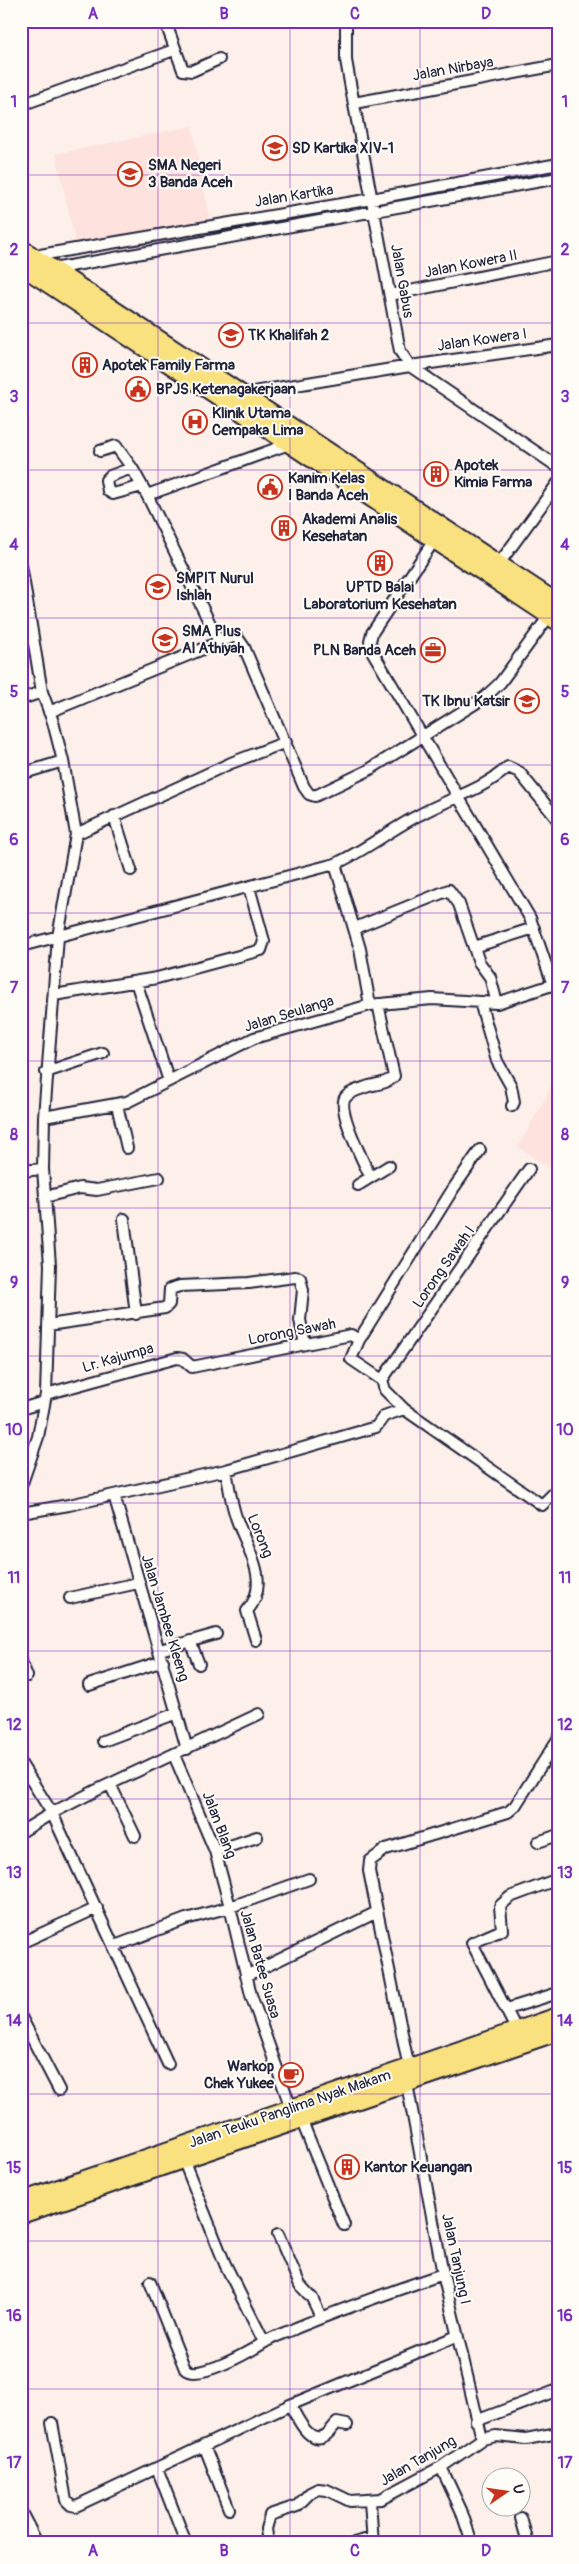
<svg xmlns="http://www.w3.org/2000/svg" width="579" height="2564" font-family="Pangolin,sans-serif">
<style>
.built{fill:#fde2dd}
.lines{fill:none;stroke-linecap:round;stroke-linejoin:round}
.minor-casing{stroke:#22223b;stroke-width:14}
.primary-casing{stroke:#22223b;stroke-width:20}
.trunk-casing{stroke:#22223b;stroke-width:20}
.minor{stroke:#fdfcf7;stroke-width:10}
.primary{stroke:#fae180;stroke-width:16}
.trunk{stroke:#fae180;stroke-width:16}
.grid{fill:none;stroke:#7b2cbf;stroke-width:1;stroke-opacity:0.55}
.labels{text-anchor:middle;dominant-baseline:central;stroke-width:4;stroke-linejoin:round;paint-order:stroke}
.street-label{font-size:15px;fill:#22223b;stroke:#fdfcf7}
.poi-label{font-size:15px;font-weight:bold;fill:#22223b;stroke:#fdfcf7;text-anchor:start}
.neatline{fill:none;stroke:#7b2cbf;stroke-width:2}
.grid-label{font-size:16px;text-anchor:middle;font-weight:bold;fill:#7b2cbf}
</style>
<rect width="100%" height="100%" fill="#fdf0eb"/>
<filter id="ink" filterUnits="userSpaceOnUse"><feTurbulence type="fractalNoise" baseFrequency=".02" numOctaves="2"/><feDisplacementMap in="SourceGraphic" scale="10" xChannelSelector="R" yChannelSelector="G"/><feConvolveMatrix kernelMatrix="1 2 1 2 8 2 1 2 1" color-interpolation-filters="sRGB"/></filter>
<g filter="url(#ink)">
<path class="built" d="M 192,126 L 210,220 L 76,246 L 56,154 Z
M 558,1068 L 558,1174 L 518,1147 L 546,1097 Z"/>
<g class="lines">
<defs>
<path id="minor" d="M 165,21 L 183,70 L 192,71 L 219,59
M 346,21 L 346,60 L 350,83 L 400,351 L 410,366 L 558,467
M 354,103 L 558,65
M 21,105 L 174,50
M 34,256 L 372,199 L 558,164
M 53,269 L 558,178
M 390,295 L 558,261
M 241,394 L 410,366 L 558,345
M 100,451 L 116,446 L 132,468
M 142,486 L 113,494 L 108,491 L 106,480 L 110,476 L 132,468 L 147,495 L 219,642
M 147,495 L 289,444
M 435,539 L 372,633 L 370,641 L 372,651 L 530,918 L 553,985
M 21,565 L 42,692 L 53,722 L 63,761 L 76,834 L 58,937 L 44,1117 L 43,1169 L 50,1265 L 46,1394 L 38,1437 L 21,1486
M 498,565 L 558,483
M 21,699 L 42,692
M 49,712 L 232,637 L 237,637 L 244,647 L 304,787 L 309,794 L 315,796 L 367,771 L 484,698 L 500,683 L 549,616
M 21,774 L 63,761
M 114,816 L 131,870
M 76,834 L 231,763 L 286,742
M 335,864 L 360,949 L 370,1005
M 355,928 L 449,890 L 459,904 L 479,962 L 490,977 L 497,1003
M 21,946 L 335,864 C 366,850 391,829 421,814 C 450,798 483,790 508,767 L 519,772 L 558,820
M 474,947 L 534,928
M 136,982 L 169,1081
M 54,995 L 157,978 L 261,950 L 264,941 L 249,887
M 480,1002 L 497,1061 L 511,1086 L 514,1102 L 512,1106
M 46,1072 L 103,1053
M 117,1105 L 127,1148
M 44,1117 L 127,1102 L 254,1038 L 370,1005 L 432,999 L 497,1003 L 558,983
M 21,1171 L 43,1169
M 370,1176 C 364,1163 337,1110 345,1098 C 350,1091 361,1089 369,1086 C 377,1084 389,1083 394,1076 L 378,1004
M 358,1185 L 389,1166
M 45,1197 L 80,1188 L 97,1190 L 159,1178
M 124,1219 L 136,1314
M 48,1325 L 165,1308 L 169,1304 L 170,1289 L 180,1286 L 249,1283 L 295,1277 L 300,1278 L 303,1290 L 300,1320 L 305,1344
M 359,1340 L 453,1189 L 480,1150
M 382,1380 L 529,1169
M 46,1394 L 177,1358 L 183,1359 L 192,1367 L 351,1335 L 359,1340 L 351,1359 L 382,1380 L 385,1390 L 404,1409 L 542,1505 L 558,1489
M 21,1409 L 44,1402
M 226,1470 C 229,1486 231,1504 237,1520 C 247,1548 272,1583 247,1611 L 256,1640
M 114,1495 L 187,1749
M 21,1513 L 69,1505 L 226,1470 L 376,1427 L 384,1416 L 404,1409
M 70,1598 L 138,1583
M 190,1641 L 199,1664
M 160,1650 L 216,1634
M 21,1661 L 27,1676
M 89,1685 L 163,1661
M 103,1741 L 177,1713
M 174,1755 L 215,1851 L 230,1907 L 309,1879
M 21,1764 L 52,1813 L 168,2064
M 110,1784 L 135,1836
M 21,1832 L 52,1813 L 97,1790 L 259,1714
M 538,1842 L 558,1835
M 215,1851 L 257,1837
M 21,1943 L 97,1908
M 115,1946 L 186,1919 L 230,1907 L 251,1995 L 291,2108
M 246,1976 L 377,1912
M 507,2009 L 558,1993
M 21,2017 L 59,2090
M 516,2029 L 472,1943 L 502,1930 L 500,1906 L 510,1897 L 558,1879
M 409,2068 L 369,1871 L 370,1861 L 386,1849 L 508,1812 L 515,1806 L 558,1739
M 407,2084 L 443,2274 L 482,2439
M 301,2119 L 344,2225
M 183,2159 L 225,2264 L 264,2342
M 278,2234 L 300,2285 L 312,2298 L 321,2317
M 150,2282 L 185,2369 C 198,2382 252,2350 265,2342 C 274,2336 286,2333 296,2328 C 344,2308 393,2291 443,2274
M 290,2405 C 297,2416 308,2446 326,2435 C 330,2432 333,2427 337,2423 L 347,2425
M 476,2421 L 558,2390
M 52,2423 L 66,2500 L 71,2505 L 76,2506 L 290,2405 L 457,2336
M 204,2445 L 229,2509
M 441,2467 L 461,2510 L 472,2543
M 157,2468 L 186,2543
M 370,2502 L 373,2543
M 21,2512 L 37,2543
M 521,2518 L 528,2543
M 21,2537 L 32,2534
M 268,2543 L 266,2529 L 270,2515 L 297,2506 L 310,2493 L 318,2489 L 327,2490 L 350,2501 L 381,2499 L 441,2467 L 482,2439 L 496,2436 L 526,2439 L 558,2433
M 354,2543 L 372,2538"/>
<path id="primary" d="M 21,2201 L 558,2016
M 21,2215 L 558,2032"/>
<path id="trunk" d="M 21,248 L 558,603
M 21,266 L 558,622"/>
</defs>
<use href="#minor" class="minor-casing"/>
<use href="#primary" class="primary-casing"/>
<use href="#trunk" class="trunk-casing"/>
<use href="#minor" class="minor"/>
<use href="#primary" class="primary"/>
<use href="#trunk" class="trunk"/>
</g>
</g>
<path class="grid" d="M 158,21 L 158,2543M 290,21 L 290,2543M 420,21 L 420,2543M 21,175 L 558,175M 21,323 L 558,323M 21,470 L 558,470M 21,618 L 558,618M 21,765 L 558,765M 21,913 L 558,913M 21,1061 L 558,1061M 21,1208 L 558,1208M 21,1356 L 558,1356M 21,1503 L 558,1503M 21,1651 L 558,1651M 21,1799 L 558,1799M 21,1946 L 558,1946M 21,2094 L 558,2094M 21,2241 L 558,2241M 21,2389 L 558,2389"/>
<defs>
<symbol id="school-ring" viewBox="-11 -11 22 22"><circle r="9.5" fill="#fdfcf7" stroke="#c8321e" stroke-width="1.5"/><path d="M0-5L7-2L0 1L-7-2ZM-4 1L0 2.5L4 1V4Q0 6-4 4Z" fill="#c8321e"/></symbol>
<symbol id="building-ring" viewBox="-11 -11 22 22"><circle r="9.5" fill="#fdfcf7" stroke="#c8321e" stroke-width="1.5"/><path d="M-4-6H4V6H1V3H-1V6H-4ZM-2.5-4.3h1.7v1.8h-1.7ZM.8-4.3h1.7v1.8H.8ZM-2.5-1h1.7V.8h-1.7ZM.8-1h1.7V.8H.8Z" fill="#c8321e"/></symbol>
<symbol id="civic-ring" viewBox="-11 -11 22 22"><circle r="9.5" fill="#fdfcf7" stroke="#c8321e" stroke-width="1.5"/><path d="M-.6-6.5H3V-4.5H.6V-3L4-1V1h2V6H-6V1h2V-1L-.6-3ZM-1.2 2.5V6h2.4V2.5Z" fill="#c8321e"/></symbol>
<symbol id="hospital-ring" viewBox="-11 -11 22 22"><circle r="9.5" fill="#fdfcf7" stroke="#c8321e" stroke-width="1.5"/><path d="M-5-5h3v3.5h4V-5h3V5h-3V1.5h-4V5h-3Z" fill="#c8321e"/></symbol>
<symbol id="office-ring" viewBox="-11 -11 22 22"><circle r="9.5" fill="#fdfcf7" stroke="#c8321e" stroke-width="1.5"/><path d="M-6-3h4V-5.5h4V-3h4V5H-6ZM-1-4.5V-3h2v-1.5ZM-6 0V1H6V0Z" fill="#c8321e"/></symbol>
<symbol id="cafe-ring" viewBox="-11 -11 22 22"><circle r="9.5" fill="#fdfcf7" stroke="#c8321e" stroke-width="1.5"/><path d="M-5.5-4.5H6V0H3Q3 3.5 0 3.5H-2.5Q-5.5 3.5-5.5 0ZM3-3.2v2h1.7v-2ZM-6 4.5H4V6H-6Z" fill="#c8321e"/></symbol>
</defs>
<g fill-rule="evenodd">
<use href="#school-ring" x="261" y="134" width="28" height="28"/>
<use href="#school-ring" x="116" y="160" width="28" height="28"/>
<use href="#school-ring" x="217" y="321" width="28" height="28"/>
<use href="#building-ring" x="71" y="351" width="28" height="28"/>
<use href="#civic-ring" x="124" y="375" width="28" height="28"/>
<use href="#hospital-ring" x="181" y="408" width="28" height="28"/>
<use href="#building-ring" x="422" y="460" width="28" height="28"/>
<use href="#civic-ring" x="256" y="473" width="28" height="28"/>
<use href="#building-ring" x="270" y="514" width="28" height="28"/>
<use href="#building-ring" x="366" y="549" width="28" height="28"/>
<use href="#school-ring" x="144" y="573" width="28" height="28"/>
<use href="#school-ring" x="151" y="626" width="28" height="28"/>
<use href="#office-ring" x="419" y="636" width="28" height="28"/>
<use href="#school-ring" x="513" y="687" width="28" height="28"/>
<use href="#cafe-ring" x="277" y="2061" width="28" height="28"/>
<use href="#building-ring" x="333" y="2153" width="28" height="28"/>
</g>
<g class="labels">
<g class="street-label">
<text transform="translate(453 69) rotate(-10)">Jalan Nirbaya</text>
<text transform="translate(294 196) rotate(-9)">Jalan Kartika</text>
<text transform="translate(471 264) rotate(-11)">Jalan Kowera II</text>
<text transform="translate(402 281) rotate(80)">Jalan Gabus</text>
<text transform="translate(482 340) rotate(-8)">Jalan Kowera I</text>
<text transform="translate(289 1014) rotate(-17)">Jalan Seulanga</text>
<text transform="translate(444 1267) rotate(-55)">Lorong Sawah I</text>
<text transform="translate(292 1332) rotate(-11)">Lorong Sawah</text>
<text transform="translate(118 1358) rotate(-16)">Lr. Kajumpa</text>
<text transform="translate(260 1536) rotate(68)">Lorong</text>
<text transform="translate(165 1618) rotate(73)">Jalan Jambee Kleeng</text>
<text transform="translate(219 1825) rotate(69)">Jalan Blang</text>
<text transform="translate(260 1964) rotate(74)">Jalan Batee Suasa</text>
<text transform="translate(290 2109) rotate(-19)">Jalan Teuku Panglima Nyak Makam</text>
<text transform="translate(456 2259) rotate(78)">Jalan Tanjung I</text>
<text transform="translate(418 2461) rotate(-30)">Jalan Tanjung</text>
</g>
<g class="poi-label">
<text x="292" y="148">SD Kartika XIV-1</text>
<text x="148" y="165">SMA Negeri<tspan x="148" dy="17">3 Banda Aceh</tspan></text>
<text x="248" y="335">TK Khalifah 2</text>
<text x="102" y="365">Apotek Family Farma</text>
<text x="156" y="389">BPJS Ketenagakerjaan</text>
<text x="212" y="413">Klinik Utama<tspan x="212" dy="17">Cempaka Lima</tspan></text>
<text x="454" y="465">Apotek<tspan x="454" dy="17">Kimia Farma</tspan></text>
<text x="288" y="478">Kanim Kelas<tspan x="288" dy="17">I Banda Aceh</tspan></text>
<text x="302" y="519">Akademi Analis<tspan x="302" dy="17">Kesehatan</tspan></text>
<text x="176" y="578">SMPIT Nurul<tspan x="176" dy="17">Ishlah</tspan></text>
<text x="380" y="587" text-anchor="middle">UPTD Balai<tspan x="380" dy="17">Laboratorium Kesehatan</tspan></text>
<text x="182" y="631">SMA Plus<tspan x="182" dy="17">Al Athiyah</tspan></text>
<text x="416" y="650" text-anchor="end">PLN Banda Aceh</text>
<text x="510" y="701" text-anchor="end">TK Ibnu Katsir</text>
<text x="274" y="2066" text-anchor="end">Warkop<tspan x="274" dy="17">Chek Yukee</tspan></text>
<text x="364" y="2167">Kantor Keuangan</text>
</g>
</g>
<rect width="579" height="2564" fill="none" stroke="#fdfcf7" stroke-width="55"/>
<g transform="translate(506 2492) rotate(77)"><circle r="24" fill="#fdfcf7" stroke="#a5a5ac"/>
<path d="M0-4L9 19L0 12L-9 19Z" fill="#c8321e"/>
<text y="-8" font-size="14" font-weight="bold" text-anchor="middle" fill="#22223b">U</text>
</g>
<rect x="28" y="28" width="524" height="2508" class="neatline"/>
<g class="grid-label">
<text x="93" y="19">A</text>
<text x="224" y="19">B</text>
<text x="355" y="19">C</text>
<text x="486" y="19">D</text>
<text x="14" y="107">1</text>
<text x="565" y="107">1</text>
<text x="14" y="255">2</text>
<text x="565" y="255">2</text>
<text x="14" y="402">3</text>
<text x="565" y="402">3</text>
<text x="14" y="550">4</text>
<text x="565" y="550">4</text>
<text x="14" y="697">5</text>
<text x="565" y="697">5</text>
<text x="14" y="845">6</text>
<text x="565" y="845">6</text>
<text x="14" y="993">7</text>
<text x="565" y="993">7</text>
<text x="14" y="1140">8</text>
<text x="565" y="1140">8</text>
<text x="14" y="1288">9</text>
<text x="565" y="1288">9</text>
<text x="14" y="1435">10</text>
<text x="565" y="1435">10</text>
<text x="14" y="1583">11</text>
<text x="565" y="1583">11</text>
<text x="14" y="1730">12</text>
<text x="565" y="1730">12</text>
<text x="14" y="1878">13</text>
<text x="565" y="1878">13</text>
<text x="14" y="2026">14</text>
<text x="565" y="2026">14</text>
<text x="14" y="2173">15</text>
<text x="565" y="2173">15</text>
<text x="14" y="2321">16</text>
<text x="565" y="2321">16</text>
<text x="14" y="2468">17</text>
<text x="565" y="2468">17</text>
<text x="93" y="2556">A</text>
<text x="224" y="2556">B</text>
<text x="355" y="2556">C</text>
<text x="486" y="2556">D</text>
</g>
</svg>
